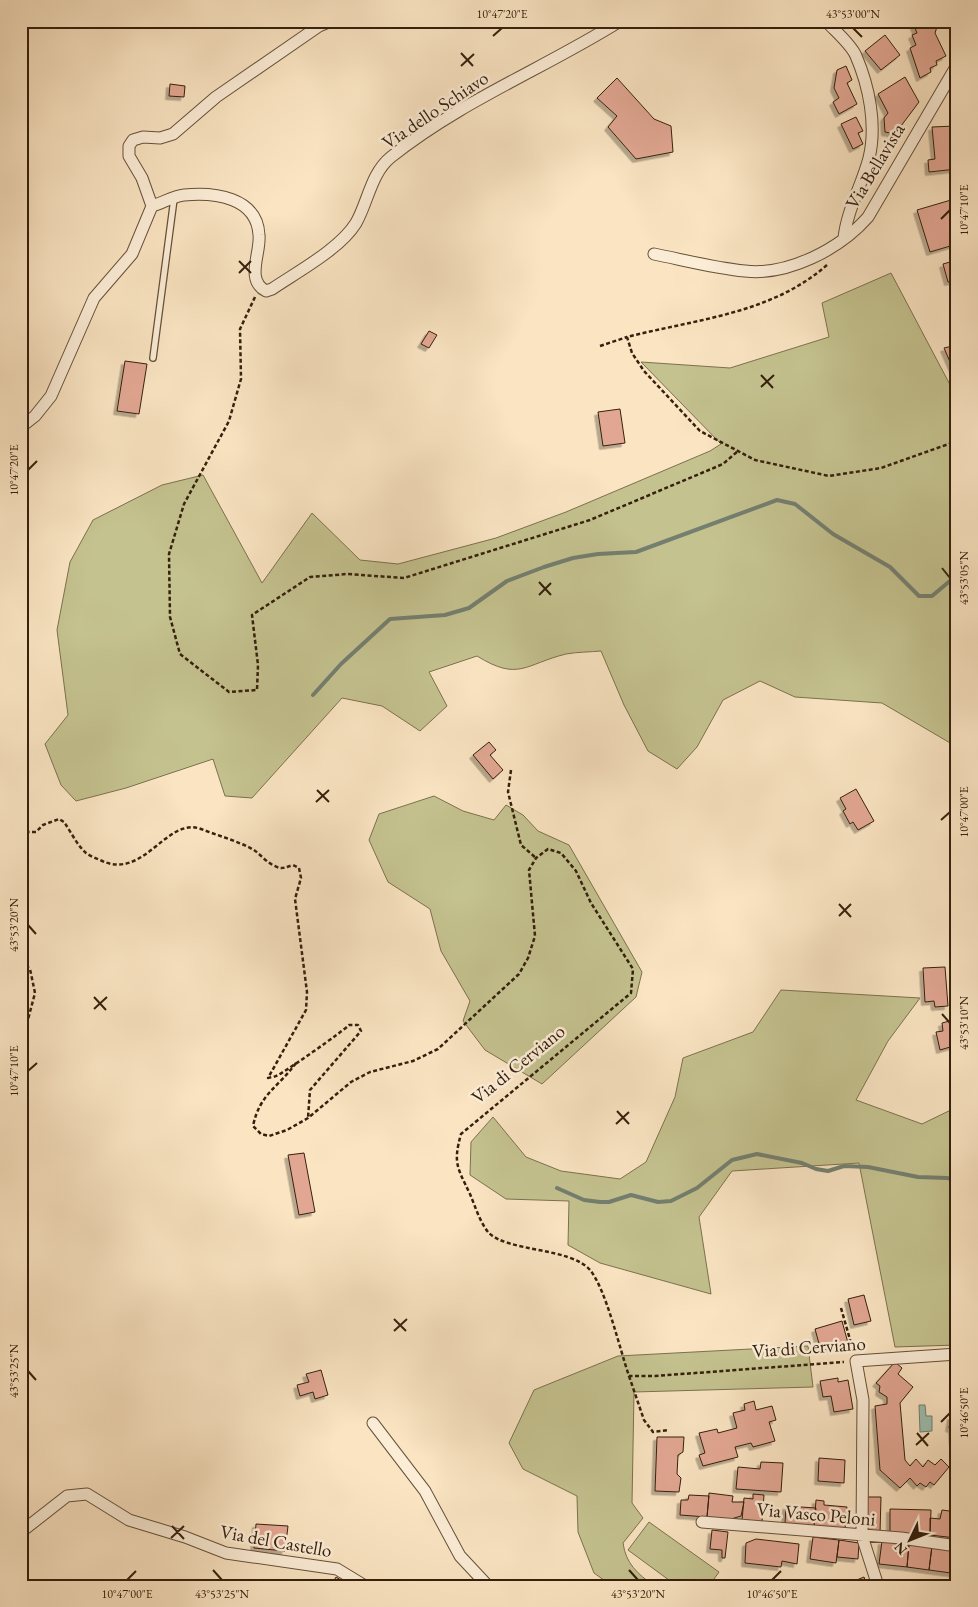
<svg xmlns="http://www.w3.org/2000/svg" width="978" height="1607" font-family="'EB Garamond',serif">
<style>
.green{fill:#c4c28f;stroke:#7c714e}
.water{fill:#9ebfb2;stroke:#747f70}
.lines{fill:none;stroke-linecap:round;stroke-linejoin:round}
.stream{stroke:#747f70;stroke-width:4}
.building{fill:#e2a793;stroke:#35200d;filter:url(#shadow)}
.lane-casing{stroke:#66513a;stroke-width:8}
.street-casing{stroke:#66513a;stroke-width:13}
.path{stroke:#35200d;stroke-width:2.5;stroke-dasharray:4 2.5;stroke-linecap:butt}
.lane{stroke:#fcedd7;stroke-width:5.5}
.street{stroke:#fcedd7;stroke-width:11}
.ticks{fill:none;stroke:#35200d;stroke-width:2}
.labels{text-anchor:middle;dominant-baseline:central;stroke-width:5;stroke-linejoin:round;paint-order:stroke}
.street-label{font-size:19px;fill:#35200d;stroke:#fcedd7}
.neatline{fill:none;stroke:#35200d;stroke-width:2}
.ticks-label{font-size:12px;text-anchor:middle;fill:#35200d}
</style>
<defs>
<filter id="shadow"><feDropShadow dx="-3.5" dy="3.5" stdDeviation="0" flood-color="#0004"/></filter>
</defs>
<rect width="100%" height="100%" fill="#fae4c2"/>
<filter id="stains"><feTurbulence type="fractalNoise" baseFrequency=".004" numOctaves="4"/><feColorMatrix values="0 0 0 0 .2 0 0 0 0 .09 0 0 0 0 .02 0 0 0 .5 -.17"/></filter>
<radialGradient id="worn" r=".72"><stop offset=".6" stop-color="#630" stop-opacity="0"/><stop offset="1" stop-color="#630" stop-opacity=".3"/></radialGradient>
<path class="green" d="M 891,273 L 957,398 L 957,747 L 882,703 L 795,697 L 760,681 L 723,700 L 697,747 L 677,769 L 648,751 L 624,705 L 601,651 C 590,652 577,652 566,654 C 525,664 519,682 477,656 L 429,672 L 447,706 L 420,731 L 382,706 L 342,698 L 252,798 L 225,796 L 213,759 L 126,788 L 76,801 L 61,785 L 45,744 L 68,715 L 57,630 L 70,562 L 93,520 L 162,485 L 203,475 L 262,583 L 312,513 L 360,560 L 398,564 L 496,538 L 566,512 L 710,451 L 721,444 L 641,362 L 730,368 L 829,337 L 822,303 Z
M 434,796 L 463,811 L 494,820 L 506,805 L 523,815 L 538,831 L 569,845 L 642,972 L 636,997 L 542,1084 L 485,1050 L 463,1021 L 470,1001 L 441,951 L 430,909 L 388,882 L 369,840 L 379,814 Z
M 781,990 L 920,998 L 888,1041 L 856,1100 L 922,1124 L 957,1107 L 957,1345 L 895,1347 L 859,1163 L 732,1171 L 699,1217 L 711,1294 L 600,1263 L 568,1245 L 569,1201 L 506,1199 L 470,1175 L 471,1142 L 493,1117 L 526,1157 L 561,1171 L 620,1179 L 646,1162 L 675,1097 L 683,1058 L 753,1032 Z
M 808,1346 L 813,1387 L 634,1392 L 632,1503 L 643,1518 L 623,1543 C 626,1564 637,1573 654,1586 L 612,1586 L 594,1573 L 578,1532 L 577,1496 L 523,1469 L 509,1443 L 534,1390 L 618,1356 Z
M 649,1522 L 719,1572 L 709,1586 L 677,1586 L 628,1550 Z"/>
<path class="water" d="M 919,1405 L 925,1405 L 926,1416 L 932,1416 L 932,1431 L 920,1432 Z"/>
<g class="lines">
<path class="stream" d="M 313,695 L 341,664 L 390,619 L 445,615 L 469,608 L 507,581 L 544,567 L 573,558 L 598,554 L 636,552 L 777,500 L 795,504 L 833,534 L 890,567 L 919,596 L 932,596 L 957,575
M 557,1188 L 584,1200 L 600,1202 L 609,1202 L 631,1195 L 658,1202 L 671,1201 L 697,1188 L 732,1160 L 757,1154 L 802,1163 L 816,1169 L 828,1171 L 844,1166 L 868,1167 L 918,1177 L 947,1178 L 957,1180"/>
</g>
<path class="building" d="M 912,21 L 939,21 L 935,33 L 946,56 L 936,61 L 937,65 L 930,68 L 931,72 L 920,78 L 910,48 L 916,45 L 912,35 L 917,33 Z
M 885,35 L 900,55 L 881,70 L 865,51 Z
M 846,66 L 852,80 L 847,83 L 857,104 L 839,114 L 833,102 L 839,98 L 834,88 L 837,70 Z
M 905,77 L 919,102 L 895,134 L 885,132 L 884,118 L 888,113 L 878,94 Z
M 617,78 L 654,119 L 671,126 L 673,152 L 636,159 L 608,127 L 617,116 L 597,98 Z
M 170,84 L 185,86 L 184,97 L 169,96 Z
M 856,117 L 863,131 L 858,133 L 863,144 L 853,149 L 841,124 Z
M 955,126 L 957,169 L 929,172 L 928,160 L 935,159 L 932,127 Z
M 951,200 L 957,220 L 957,244 L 930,252 L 917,210 Z
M 957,260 L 957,288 L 956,288 L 953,281 L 948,282 L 943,264 Z
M 429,331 L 437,335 L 429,348 L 421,344 Z
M 957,345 L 957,378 L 944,348 Z
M 125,361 L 147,364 L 139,414 L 117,411 Z
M 620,409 L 625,443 L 603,446 L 598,412 Z
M 489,742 L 496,750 L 490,755 L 503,770 L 493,779 L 473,755 Z
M 856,789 L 874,821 L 858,830 L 853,822 L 850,824 L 843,811 L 846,809 L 840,798 Z
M 945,967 L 948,1006 L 935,1007 L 934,1001 L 925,1002 L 923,968 Z
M 957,1019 L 957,1045 L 940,1050 L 936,1032 L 943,1031 L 942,1023 Z
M 304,1153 L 315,1212 L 299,1215 L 288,1155 Z
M 864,1295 L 871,1321 L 854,1325 L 848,1299 Z
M 842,1321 L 848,1343 L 821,1351 L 815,1329 Z
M 895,1362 L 902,1368 L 898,1374 L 913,1387 L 900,1403 L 905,1460 L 910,1466 L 916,1459 L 923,1467 L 928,1460 L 935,1465 L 941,1459 L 949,1467 L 934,1485 L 930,1482 L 926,1487 L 920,1483 L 917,1486 L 910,1478 L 900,1488 L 880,1470 L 875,1406 L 887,1404 L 887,1397 L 879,1392 L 880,1386 L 876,1383 Z
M 321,1370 L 328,1395 L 315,1399 L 313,1392 L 300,1396 L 297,1385 L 309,1382 L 306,1374 Z
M 838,1378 L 838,1382 L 848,1380 L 853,1409 L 834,1412 L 831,1396 L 823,1397 L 820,1381 Z
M 754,1401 L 756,1410 L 772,1406 L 776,1420 L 769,1422 L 775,1441 L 753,1447 L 751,1443 L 735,1447 L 738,1457 L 703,1466 L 699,1455 L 705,1453 L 699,1433 L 717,1429 L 718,1433 L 737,1428 L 733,1413 L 745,1410 L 744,1404 Z
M 951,1416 L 957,1416 L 957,1447 L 953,1442 L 952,1429 L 949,1428 Z
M 657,1437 L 684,1437 L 683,1452 L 678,1455 L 677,1474 L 681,1478 L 679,1492 L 655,1491 Z
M 819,1458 L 845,1460 L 844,1483 L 818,1481 Z
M 761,1462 L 783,1463 L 781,1492 L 736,1489 L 738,1467 L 760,1469 Z
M 709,1493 L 733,1496 L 732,1502 L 744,1502 L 741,1516 L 731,1519 L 707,1517 Z
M 753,1494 L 764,1495 L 762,1522 L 742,1521 L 744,1498 L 753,1499 Z
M 689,1495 L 709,1496 L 707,1517 L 680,1515 L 681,1500 L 688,1500 Z
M 867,1497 L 881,1497 L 880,1533 L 866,1533 Z
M 816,1500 L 824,1501 L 824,1505 L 847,1507 L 845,1529 L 814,1526 Z
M 786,1506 L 816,1508 L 814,1526 L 785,1524 Z
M 890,1509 L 931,1510 L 930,1535 L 890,1534 Z
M 942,1510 L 957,1512 L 956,1538 L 930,1535 L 930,1518 L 940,1519 Z
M 256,1524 L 288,1526 L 285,1551 L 254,1548 Z
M 712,1530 L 728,1532 L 725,1558 L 722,1558 L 722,1550 L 710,1549 Z
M 813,1537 L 839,1540 L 836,1563 L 810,1559 Z
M 756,1539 L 799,1544 L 797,1564 L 782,1561 L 781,1567 L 745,1563 L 746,1543 Z
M 839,1540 L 859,1543 L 858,1559 L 837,1557 Z
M 882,1541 L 909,1544 L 907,1567 L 879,1564 Z
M 909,1544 L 932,1546 L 929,1570 L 907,1567 Z
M 932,1546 L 954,1549 L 951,1573 L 929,1570 Z
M 954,1549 L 957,1549 L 957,1574 L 951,1573 Z
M 336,1577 L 351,1586 L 331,1586 Z
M 864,1577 L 867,1586 L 842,1586 Z"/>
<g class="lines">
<defs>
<path id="lane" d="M 153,358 L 174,199"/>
<path id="street" d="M 826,21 C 835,31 851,44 856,56 C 869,86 877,125 869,158 C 862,185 847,210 844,238
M 152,206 C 162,203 174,196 184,195 C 214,192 257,197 259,235 C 261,253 245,280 266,291 L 272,289 C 297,272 340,249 356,223 C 368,202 371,173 391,157 C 461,101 545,68 620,21
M 654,254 C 684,260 714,268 745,271 C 788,276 840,249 868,217 L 957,65
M 21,427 L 35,416 L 51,396 L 94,298 L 132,254 L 152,206 L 142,178 L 129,156 L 129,146 L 133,140 L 143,137 L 160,138 L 173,134 L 216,97 L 319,26 L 331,21
M 373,1423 L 425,1491 L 460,1556 L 488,1586
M 702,1522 L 901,1538 L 957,1546
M 21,1532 L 67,1496 L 87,1494 L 129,1520 L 185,1537 L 226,1553 L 337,1569 L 365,1586
M 878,1586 L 862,1536 L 863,1400 L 856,1361 L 957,1354"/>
</defs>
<use href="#lane" class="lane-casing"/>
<use href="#street" class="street-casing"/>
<path class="path" d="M 827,265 C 771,314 697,319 627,337 L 632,353 L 644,371 L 700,431 L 755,460 L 829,476 L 881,468 L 957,441
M 255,297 L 240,329 L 241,379 L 229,421 L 184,504 L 169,554 L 170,617 L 180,654 L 229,692 L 257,690 L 258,665 L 252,615 L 310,577 L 347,574 L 404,578 L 590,520 L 723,464 L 738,451
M 600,346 L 627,337
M 511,770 L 508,792 L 521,845 L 536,858
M 21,826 L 29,832 L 36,832 L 43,825 L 59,819 L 64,822 C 71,832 77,845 86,853 C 90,856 95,858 100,860 C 144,882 166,816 201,829 C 219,836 238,841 254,850 C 261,855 267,863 275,866 C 282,870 286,867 293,865 L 299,868 L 301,878 L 295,899 L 307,992 L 306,1010 L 268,1078 C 271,1077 274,1077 276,1076 C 281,1075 346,1029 349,1025 L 358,1025 L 361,1031 L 310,1090 L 308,1118
M 21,961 L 30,969 L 35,993 L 21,1046
M 296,1063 C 278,1088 260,1093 253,1126 L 261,1134 L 269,1136 L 287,1130 L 308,1118 L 351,1082 L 370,1072 L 413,1061 L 438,1049 L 519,974 L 528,958 L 535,936 L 529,870 L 536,858 L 548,849 L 561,853 L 576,871 L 591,903 L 633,969 L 631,993 L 461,1134 C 453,1163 457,1167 470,1194 C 475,1206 480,1222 488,1232 C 506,1252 570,1247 590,1270 C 606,1289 620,1350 629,1376 L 655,1376 L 844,1362
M 841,1308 L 853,1350
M 629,1376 L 644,1420 L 653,1432 L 669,1430"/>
<use href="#lane" class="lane"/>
<use href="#street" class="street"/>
</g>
<path class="ticks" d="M 853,28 L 862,37M 493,36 L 502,28M 461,53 L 473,66M 461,66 L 474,54M 941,219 L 950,210M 239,261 L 251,273M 239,273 L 251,261M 761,375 L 773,388M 761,387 L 774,375M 28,470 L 37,461M 942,568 L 950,578M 539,582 L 551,595M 539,595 L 551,583M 317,790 L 329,802M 316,802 L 329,790M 941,820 L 950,812M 839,904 L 851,917M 839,916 L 851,904M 28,925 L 36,934M 94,997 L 106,1010M 94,1009 L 107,997M 942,1014 L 950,1023M 28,1071 L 37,1063M 617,1111 L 629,1124M 616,1124 L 629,1112M 394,1319 L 406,1331M 394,1331 L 407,1319M 28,1371 L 36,1380M 941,1422 L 950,1413M 917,1433 L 928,1446M 916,1445 L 929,1433M 172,1526 L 184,1539M 171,1538 L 184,1526M 213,1570 L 222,1580M 629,1570 L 638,1580M 127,1580 L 136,1571M 772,1580 L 781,1571"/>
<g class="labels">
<g class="street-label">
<text transform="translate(435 110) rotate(-34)">Via dello Schiavo</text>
<text transform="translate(875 166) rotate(-59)">Via Bellavista</text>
<text transform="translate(518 1064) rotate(-39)">Via di Cerviano</text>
<text transform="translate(809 1347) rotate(-4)">Via di Cerviano</text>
<text transform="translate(816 1514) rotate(5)">Via Vasco Peloni</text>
<text transform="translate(276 1541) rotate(10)">Via del Castello</text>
</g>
</g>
<rect width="978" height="1607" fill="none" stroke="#fae4c2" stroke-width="55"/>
<g transform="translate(910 1540) rotate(227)" stroke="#fcedd7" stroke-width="4" paint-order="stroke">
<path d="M0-4L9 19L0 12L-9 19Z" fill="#35200d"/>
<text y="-8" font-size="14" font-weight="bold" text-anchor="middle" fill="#35200d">N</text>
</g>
<rect x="28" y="28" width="922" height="1552" class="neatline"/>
<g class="ticks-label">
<text x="502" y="18">10°47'20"E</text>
<text x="853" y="18">43°53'00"N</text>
<text transform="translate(964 210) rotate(-90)" y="4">10°47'10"E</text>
<text transform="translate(14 470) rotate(-90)" y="4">10°47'20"E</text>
<text transform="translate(964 578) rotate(-90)" y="4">43°53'05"N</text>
<text transform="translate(964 812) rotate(-90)" y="4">10°47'00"E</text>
<text transform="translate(14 925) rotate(-90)" y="4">43°53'20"N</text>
<text transform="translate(964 1023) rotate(-90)" y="4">43°53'10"N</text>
<text transform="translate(14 1071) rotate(-90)" y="4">10°47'10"E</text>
<text transform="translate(14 1371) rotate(-90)" y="4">43°53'25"N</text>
<text transform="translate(964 1413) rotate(-90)" y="4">10°46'50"E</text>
<text x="127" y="1598">10°47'00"E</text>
<text x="222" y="1598">43°53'25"N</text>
<text x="638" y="1598">43°53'20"N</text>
<text x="772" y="1598">10°46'50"E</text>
</g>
<rect width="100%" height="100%" filter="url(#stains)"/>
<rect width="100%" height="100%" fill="url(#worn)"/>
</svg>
